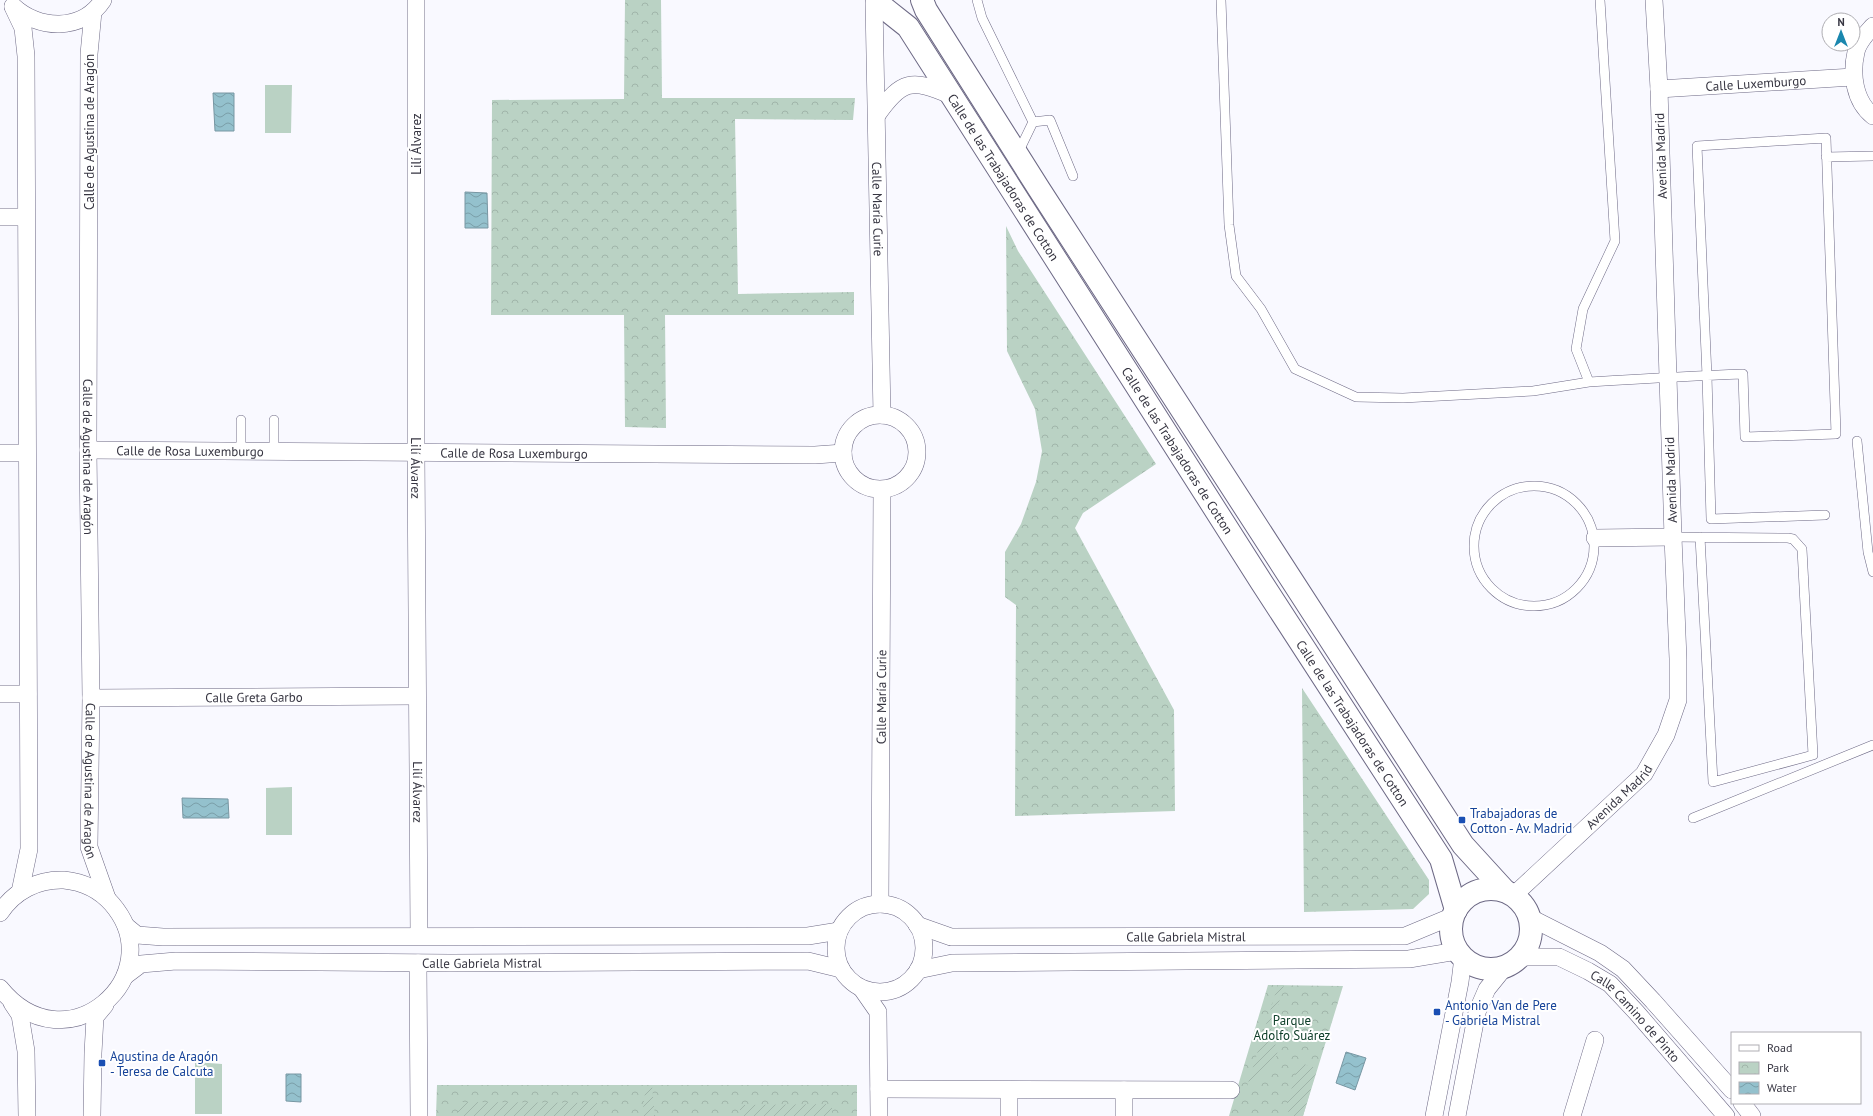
<svg xmlns="http://www.w3.org/2000/svg" width="1873" height="1116" font-family="'PT Sans',sans-serif">
<style>
.park{fill:url(#park-crowns)}
.garden{fill:url(#garden-furrows)}
.pitch{fill:#bad2c4}
.water{fill:url(#water-waves);stroke:#7897a3}
.lines{fill:none;stroke-linecap:round;stroke-linejoin:round}
.lane-casing{stroke:#6d6985;stroke-width:10}
.street-casing{stroke:#6d6985;stroke-width:18}
.secondary-casing{stroke:#6d6985;stroke-width:24}
.lane{stroke:#fff;stroke-width:9}
.street{stroke:#fff;stroke-width:17}
.secondary{stroke:#fff;stroke-width:22}
.transit-dot{fill:#1a4fb4;stroke:#fff;stroke-width:1.5}
.labels{text-anchor:middle;dominant-baseline:central;stroke-width:4;stroke-linejoin:round;paint-order:stroke}
.street-label{font-size:13px;fill:#363541;stroke:#fff}
.transit-label{font-size:13px;fill:#164399;stroke:#fff;text-anchor:start}
.park-label{font-size:13px;fill:#10402b;stroke:#fff}
</style>
<defs>
<pattern id="park-crowns" width="20" height="18" patternUnits="userSpaceOnUse"><rect width="20" height="18" fill="#bad2c4"/><path d="M2 6a3 3 0 1 1 6 0M12 15a3 3 0 1 1 6 0" fill="none" stroke="#a0b5aa"/></pattern>
<pattern id="garden-furrows" width="10" height="10" patternUnits="userSpaceOnUse"><rect width="10" height="10" fill="#bad2c4"/><path d="M-1 1l2-2M0 10L10 0M9 11l2-2" fill="none" stroke="#a0b5aa"/></pattern>
<pattern id="water-waves" width="16" height="10" patternUnits="userSpaceOnUse"><rect width="16" height="10" fill="#94c1cd"/><path d="M0 5q4-4 8 0t8 0" fill="none" stroke="#7a9ea8"/></pattern>
</defs>
<rect width="100%" height="100%" fill="#f9f9ff"/>
<path class="park" d="M 625,0 L 661,0 L 662,98 L 855,98 L 853,120 L 735,119 L 738,294 L 854,292 L 854,315 L 665,315 L 666,428 L 625,427 L 624,315 L 491,315 L 492,100 L 624,99 Z
M 1006,226 L 1018,251 L 1156,464 L 1083,513 L 1075,528 L 1174,710 L 1175,811 L 1015,816 L 1016,605 L 1005,597 L 1005,552 L 1021,524 L 1036,482 L 1042,451 L 1035,409 L 1007,351 Z
M 1302,688 L 1429,880 L 1429,894 L 1413,909 L 1304,912 Z
M 1268,985 L 1343,986 L 1303,1116 L 1229,1116 Z
M 437,1085 L 857,1085 L 857,1116 L 436,1116 Z"/>
<path class="garden" d="M 1278,985 L 1284,985 L 1270,1033 L 1278,1050 L 1274,1064 L 1246,1090 Z
M 1299,1063 L 1317,1068 L 1303,1116 L 1289,1116 L 1287,1104 Z
M 646,1086 L 652,1086 L 655,1116 L 642,1116 Z
M 458,1102 L 598,1103 L 597,1116 L 458,1116 Z
M 832,1104 L 832,1116 L 740,1116 L 740,1105 Z"/>
<path class="pitch" d="M 265,85 L 292,85 L 291,133 L 265,133 Z
M 292,787 L 292,835 L 266,835 L 266,788 Z
M 195,1062 L 222,1064 L 222,1114 L 195,1114 Z"/>
<path class="water" d="M 213,93 L 234,93 L 234,131 L 215,131 Z
M 465,192 L 487,193 L 488,228 L 465,228 Z
M 182,798 L 228,799 L 229,818 L 183,818 Z
M 1346,1052 L 1366,1058 L 1355,1090 L 1336,1083 Z
M 286,1074 L 301,1074 L 301,1102 L 286,1101 Z"/>
<g class="lines">
<defs>
<path id="lane" d="M 977,0 L 982,18 L 1033,122
M 1221,0 L 1229,225 L 1236,276 L 1261,309 L 1295,369 L 1356,397 L 1403,398 L 1533,391 L 1589,382
M 1600,0 L 1615,241 L 1583,309 L 1576,349 L 1589,382 C 1640,379 1692,376 1743,374 L 1745,437 L 1836,434 L 1826,138 L 1697,146 L 1707,376 L 1711,519 L 1825,515
M 1018,153 L 1033,122 L 1050,120 L 1073,176
M 1826,157 L 1873,156
M 241,420 L 241,452
M 274,420 L 274,452
M 1857,441 L 1868,552 L 1873,572
M1474 546a60 60 0 1 1 120 0a60 60 0 1 1-120 0Z
M 1673,537 L 1788,538 L 1793,539 L 1802,549 L 1813,755 L 1713,782 L 1700,537
M 1693,818 L 1873,745"/>
<g id="street">
<path id="s1" d="M 416,0 L 416,452 L 419,936"/>
<path id="s2" d="M 874,3 L 882,415"/>
<path d="M 13,6 C 38,30 82,32 103,0"/>
<path d="M 13,7 L 23,28 L 26,56 L 29,849 L 20,892"/>
<path id="s3" d="M 93,12 L 89,54 L 88,450 L 91,698 L 89,847 L 107,898"/>
<path d="M 1873,26 C 1866,34 1858,42 1856,52 C 1851,74 1854,101 1873,116"/>
<path id="s4" d="M 1659,89 L 1853,77"/>
<path d="M 877,115 C 902,79 912,79 950,95"/>
<path d="M 0,217 L 26,217"/>
<circle cx="880" cy="452" r="37"/>
<path id="s5" d="M 88,450 L 815,455 L 843,453"/>
<path d="M 0,453 L 27,453"/>
<path d="M 1595,538 L 1673,537"/>
<path d="M 0,694 L 28,694"/>
<path id="s6" d="M 91,698 L 417,696"/>
<path id="s7" d="M 1514,895 L 1644,774 L 1666,735 L 1678,700 L 1678,659 L 1673,537 L 1659,89 L 1654,0"/>
<path id="s8" d="M 880,904 L 882,490"/>
<circle cx="880" cy="948" r="44"/>
<path d="M 0,913 C 14,891 38,879 64,880 C 83,882 100,890 112,904 C 173,975 66,1070 0,988"/>
<path d="M 1531,918 L 1600,953 L 1623,969 L 1653,1001 L 1732,1090"/>
<path id="s9" d="M 917,925 L 951,937 L 1405,936 L 1453,916"/>
<path d="M 126,926 L 137,935 L 163,937 L 808,936 L 839,931"/>
<path id="s10" d="M 1521,957 L 1559,957 L 1588,971 L 1610,984 L 1637,1013 L 1726,1116"/>
<path d="M 418,963 L 419,1116"/>
<path d="M 918,970 L 952,963 L 1409,959 L 1457,951"/>
<path id="s11" d="M 125,976 L 141,964 L 176,961 L 450,963 L 808,961 L 841,969"/>
<path d="M 862,989 L 878,1012 L 879,1116"/>
<path d="M 12,1003 L 20,1015 L 26,1051 L 27,1116"/>
<path d="M 879,1089 L 1231,1090"/>
<path d="M 1009,1090 L 1009,1116"/>
<path d="M 1124,1090 L 1124,1116"/>
<path d="M 1742,1103 L 1752,1116"/>
<path d="M 92,1116 L 93,1053 L 95,1017 L 105,1005"/>
<path d="M 1434,1116 L 1460,982 L 1463,957"/>
<path d="M 1457,1116 L 1477,1012 L 1487,989 L 1504,968"/>
<path d="M 1572,1116 L 1595,1040"/>
</g>
<g id="secondary">
<path d="M 922,0 L 926,10 L 1039,189 L 1463,845 L 1505,891"/>
<path id="s12" d="M 879,4 L 908,27 L 1262,583 L 1441,859 L 1456,910"/>
<circle cx="1491" cy="929" r="40"/>
</g>
</defs>
<use href="#lane" class="lane-casing"/>
<use href="#street" class="street-casing"/>
<use href="#secondary" class="secondary-casing"/>
<use href="#lane" class="lane"/>
<use href="#street" class="street"/>
<use href="#secondary" class="secondary"/>
</g>
<g class="transit-dot">
<rect x="1458" y="816" width="8" height="8" rx="2"/>
<rect x="1433" y="1008" width="8" height="8" rx="2"/>
<rect x="98" y="1059" width="8" height="8" rx="2"/>
</g>
<g class="labels">
<g class="street-label">
<text stroke="none"><textPath href="#s4" startOffset="97">Calle Luxemburgo</textPath></text>
<text transform="translate(89 132) rotate(-90)">Calle de Agustina de Aragón</text>
<text transform="translate(416 144) rotate(-90)">Lilí Álvarez</text>
<text transform="translate(1661 156) rotate(-92)">Avenida Madrid</text>
<text stroke="none"><textPath href="#s12" startOffset="215">Calle de las Trabajadoras de Cotton</textPath></text>
<text stroke="none"><textPath href="#s2" startOffset="206">Calle María Curie</textPath></text>
<text stroke="none"><textPath href="#s12" startOffset="539">Calle de las Trabajadoras de Cotton</textPath></text>
<text stroke="none"><textPath href="#s5" startOffset="102">Calle de Rosa Luxemburgo</textPath></text>
<text stroke="none"><textPath href="#s5" startOffset="426">Calle de Rosa Luxemburgo</textPath></text>
<text stroke="none"><textPath href="#s3" startOffset="445">Calle de Agustina de Aragón</textPath></text>
<text stroke="none"><textPath href="#s1" startOffset="468">Lilí Álvarez</textPath></text>
<text transform="translate(1671 480) rotate(-92)">Avenida Madrid</text>
<text stroke="none"><textPath href="#s6" startOffset="163">Calle Greta Garbo</textPath></text>
<text stroke="none"><textPath href="#s8" startOffset="207">Calle María Curie</textPath></text>
<text stroke="none"><textPath href="#s12" startOffset="863">Calle de las Trabajadoras de Cotton</textPath></text>
<text stroke="none"><textPath href="#s3" startOffset="769">Calle de Agustina de Aragón</textPath></text>
<text stroke="none"><textPath href="#s1" startOffset="792">Lilí Álvarez</textPath></text>
<text stroke="none"><textPath href="#s7" startOffset="144">Avenida Madrid</textPath></text>
<text stroke="none"><textPath href="#s9" startOffset="271">Calle Gabriela Mistral</textPath></text>
<text stroke="none"><textPath href="#s11" startOffset="361">Calle Gabriela Mistral</textPath></text>
<text stroke="none"><textPath href="#s10" startOffset="136">Calle Camino de Pinto</textPath></text>
</g>
<g class="transit-label">
<text x="1470" y="813">Trabajadoras de<tspan x="1470" dy="15">Cotton - Av. Madrid</tspan></text>
<text x="1445" y="1005">Antonio Van de Pere<tspan x="1445" dy="15">- Gabriela Mistral</tspan></text>
<text x="110" y="1056">Agustina de Aragón<tspan x="110" dy="15">- Teresa de Calcuta</tspan></text>
</g>
<g class="park-label">
<text x="1292" y="1020">Parque<tspan x="1292" dy="15">Adolfo Suárez</tspan></text>
</g>
</g>
<rect x="1731" y="1032" width="130" height="72" fill="#ffffff" stroke="#afaeb3"/>
<rect x="1739" y="1045" width="20" height="6" fill="#ffffff" stroke="#afaeb3"/>
<text x="1767" y="1052" font-size="12" fill="#363541">Road</text>
<rect x="1739" y="1062" width="20" height="12" fill="url(#park-crowns)" stroke="#afaeb3"/>
<text x="1767" y="1072" font-size="12" fill="#363541">Park</text>
<rect x="1739" y="1082" width="20" height="12" fill="url(#water-waves)" stroke="#afaeb3"/>
<text x="1767" y="1092" font-size="12" fill="#363541">Water</text>
<g transform="translate(1841 32)"><circle r="19" fill="#ffffff" stroke="#afaeb3"/>
<path d="M0-3L7 15L0 10L-7 15Z" fill="#1a87ae"/>
<text y="-6" font-size="11" font-weight="bold" text-anchor="middle" fill="#363541">N</text>
</g>
</svg>
